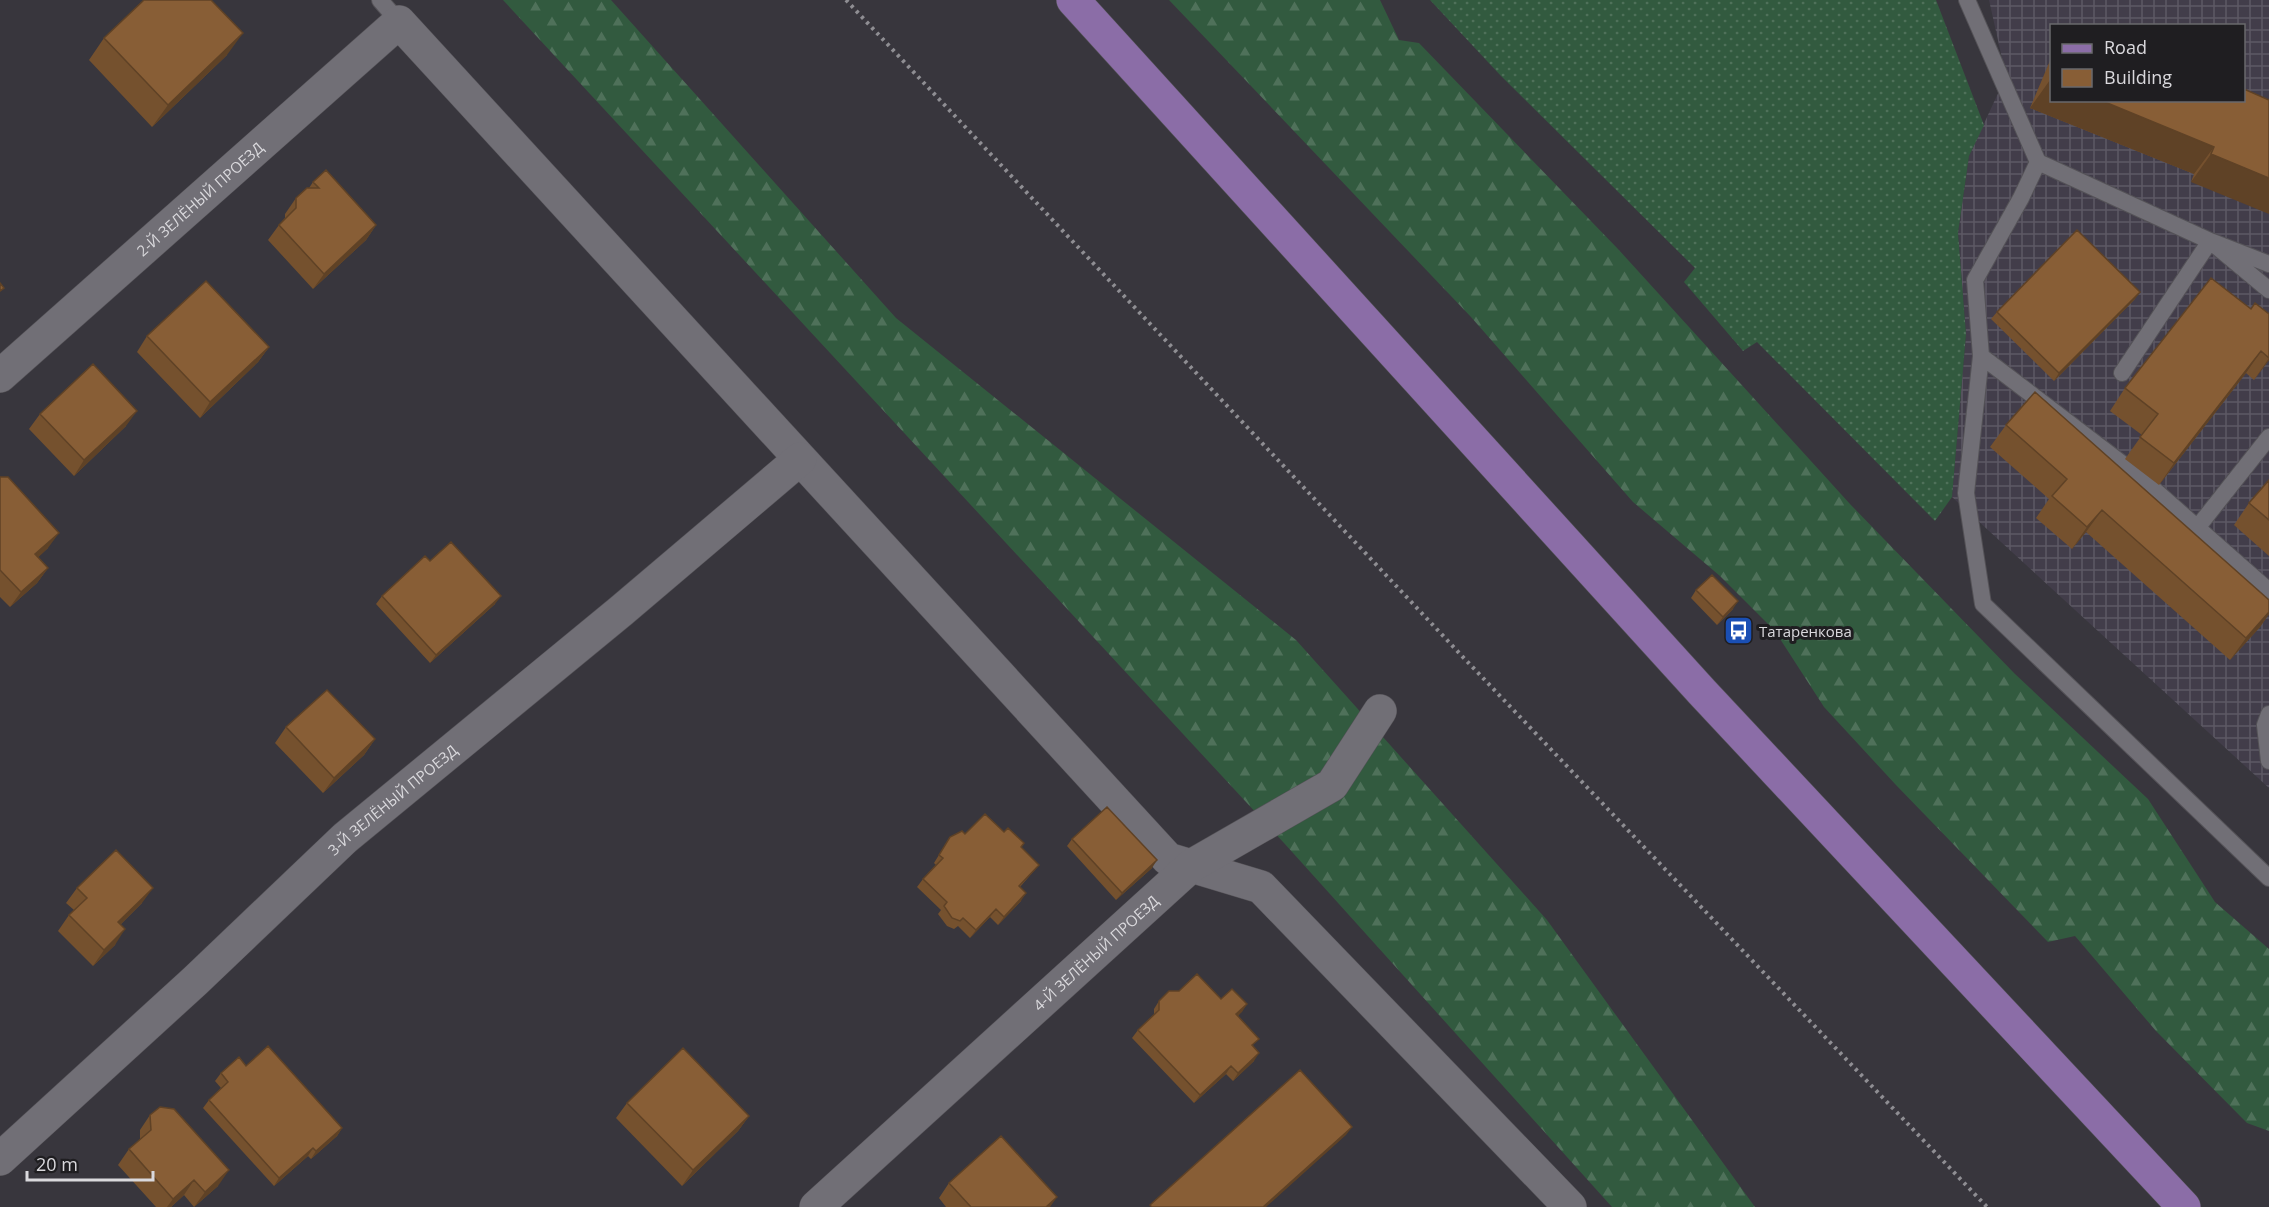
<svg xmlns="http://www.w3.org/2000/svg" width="2269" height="1207" font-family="'Open Sans',sans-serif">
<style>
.industrial{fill:url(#industrial-grid);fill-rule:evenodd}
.grass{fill:url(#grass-dots)}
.forest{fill:url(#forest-firs)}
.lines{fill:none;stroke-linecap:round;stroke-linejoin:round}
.lane-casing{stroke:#545257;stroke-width:18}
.street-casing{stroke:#545257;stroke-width:34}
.primary-casing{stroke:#545257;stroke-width:34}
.path{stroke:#8f8e93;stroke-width:4;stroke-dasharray:3 4.5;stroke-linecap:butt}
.lane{stroke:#716f76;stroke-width:16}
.street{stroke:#716f76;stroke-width:33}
.primary{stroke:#8b6da7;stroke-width:33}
.wall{fill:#75512e}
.shaded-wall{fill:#5f4226}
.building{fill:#885e36;stroke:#5f4226;stroke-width:1.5}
.labels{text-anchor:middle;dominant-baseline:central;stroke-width:6;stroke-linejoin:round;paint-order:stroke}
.street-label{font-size:15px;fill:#dad9dd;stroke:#1f1e21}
.poi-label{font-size:15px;fill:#dad9dd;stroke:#1f1e21;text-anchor:start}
</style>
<defs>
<pattern id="industrial-grid" width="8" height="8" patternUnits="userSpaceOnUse" patternTransform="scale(1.5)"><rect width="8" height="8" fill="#423d4a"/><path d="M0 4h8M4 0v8" fill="none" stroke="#5d5864"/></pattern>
<pattern id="grass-dots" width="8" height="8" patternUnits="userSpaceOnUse" patternTransform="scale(1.5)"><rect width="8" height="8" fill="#325a3f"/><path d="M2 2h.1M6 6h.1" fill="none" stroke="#4f715a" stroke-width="1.8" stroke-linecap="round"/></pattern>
<pattern id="forest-firs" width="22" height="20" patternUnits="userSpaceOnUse" patternTransform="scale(1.5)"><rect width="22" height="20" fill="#325a3f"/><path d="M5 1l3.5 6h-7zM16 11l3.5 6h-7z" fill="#4f715a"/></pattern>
</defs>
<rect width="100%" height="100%" fill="#38363d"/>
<path class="industrial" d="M 1989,0 L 2269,0 L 2269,788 L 1952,497 L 1966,334 L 1958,233 L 1969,156 L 2006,76 ZM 2052,26 L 2244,26 L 2244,100 L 2052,100 Z"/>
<path class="grass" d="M 1430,0 L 1936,0 L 1984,125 L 1969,156 L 1958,233 L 1966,334 L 1952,497 L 1935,521 L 1757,342 L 1743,351 L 1684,282 L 1695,268 L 1501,76 Z"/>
<path class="forest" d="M 503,0 L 611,0 L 896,318 L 1296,640 L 1547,920 L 1755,1207 L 1612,1207 L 1284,843 Z
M 1169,0 L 1380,0 L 1399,40 L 1419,43 L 1618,249 L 1850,504 L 2015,674 L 2148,799 L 2215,902 L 2269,949 L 2269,1131 L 2247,1123 L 2156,1031 L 2075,936 L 2048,942 L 1896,785 L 1824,707 L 1775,631 L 1720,576 L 1633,502 L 1471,317 Z"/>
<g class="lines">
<defs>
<path id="lane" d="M 380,0 L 399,22
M 1967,0 L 2038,162
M 2269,290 L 2210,241 L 2038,162 L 2021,198 L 1975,280 L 1981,356 L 1966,493 L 1983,604 L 2269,878
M 1981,356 L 2141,478 L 2269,591
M 2122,373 L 2210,241 L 2269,264
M 2197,528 L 2269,437
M 2269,714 L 2265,725 L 2269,761"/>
<g id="street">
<path id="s1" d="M 0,376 L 399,22 L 1168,859 L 1261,887 L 1570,1207"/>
<path id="s2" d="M 0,1159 L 195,981 L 345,838 L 621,611 L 800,459"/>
<path id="s3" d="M 816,1207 L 1191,866 L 1332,785 L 1380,711"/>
</g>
<path id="primary" d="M 1073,0 L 1702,692 L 2184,1207"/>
</defs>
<use href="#lane" class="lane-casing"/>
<use href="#street" class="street-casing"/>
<use href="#primary" class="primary-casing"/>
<path class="path" d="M 846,0 L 1462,656 L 1987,1207"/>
<use href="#lane" class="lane"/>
<use href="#street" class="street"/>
<use href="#primary" class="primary"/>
</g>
<path class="wall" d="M 104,38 L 227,55 L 152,127 L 89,60 Z
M 2052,56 L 2052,100 L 2269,100 L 2191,182 L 2194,174 L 2030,108 Z
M 313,182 L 376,225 L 366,240 L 313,289 L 268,240 L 279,225 L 285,218 L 285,214 L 296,198 L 309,188 Z
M 2140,292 L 2134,300 L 2054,381 L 1991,319 L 1997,312 Z
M 2251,309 L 2269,314 L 2269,360 L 2254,380 L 2246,373 L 2159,485 L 2125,459 L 2142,435 L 2110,411 L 2125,388 Z
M 147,336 L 269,347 L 258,362 L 200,418 L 137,352 Z
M 40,414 L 126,426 L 74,476 L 29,429 Z
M 2006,425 L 2269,600 L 2269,614 L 2260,627 L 2230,660 L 2086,532 L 2072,549 L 2036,518 L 2049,499 L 1990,447 Z
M 0,477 L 48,548 L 38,557 L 48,568 L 37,583 L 10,607 L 0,597 Z
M 2269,480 L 2269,556 L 2234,525 L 2249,503 Z
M 430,561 L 495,604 L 430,663 L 376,604 L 382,596 Z
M 1696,590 L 1733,609 L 1717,625 L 1691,598 Z
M 286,727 L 375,739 L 364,755 L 323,793 L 275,743 Z
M 965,834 L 1021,848 L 1039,865 L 1033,872 L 1020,887 L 1021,901 L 998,925 L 990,917 L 970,938 L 958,926 L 954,929 L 947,926 L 938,914 L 941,910 L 917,887 L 923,879 L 936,865 L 934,863 L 950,837 Z
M 1072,839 L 1152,868 L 1116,900 L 1067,846 Z
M 77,888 L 142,903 L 120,925 L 115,945 L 93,966 L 58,931 L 69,915 L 74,910 L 66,903 Z
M 1221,999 L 1247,1004 L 1238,1016 L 1254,1047 L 1254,1061 L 1233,1081 L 1226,1074 L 1194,1103 L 1132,1038 L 1138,1030 L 1154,1015 L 1154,1009 L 1159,1001 Z
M 246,1066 L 342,1128 L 337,1136 L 311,1159 L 308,1156 L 274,1186 L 203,1108 L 209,1100 L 221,1088 L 215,1081 L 221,1073 Z
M 627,1103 L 749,1116 L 738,1131 L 682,1186 L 616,1118 Z
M 150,1115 L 218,1186 L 194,1207 L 184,1195 L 171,1207 L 156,1207 L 118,1165 L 129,1149 L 140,1140 L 140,1130 Z
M 949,1183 L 1050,1207 L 946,1207 L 939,1198 Z"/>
<path class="shaded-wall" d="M 243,33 L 227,55 L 152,127 L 168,105 Z
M 2050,80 L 2052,81 L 2052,100 L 2100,100 L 2214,147 L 2194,174 L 2030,108 Z
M 2211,154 L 2269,178 L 2269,214 L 2191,182 Z
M 376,225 L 366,240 L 313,289 L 324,274 Z
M 2140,292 L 2134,300 L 2054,381 L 2059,373 Z
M 269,347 L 258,362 L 200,418 L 210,402 Z
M 2261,351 L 2246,373 L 2159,485 L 2174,463 Z
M 2269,358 L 2269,360 L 2254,380 Z
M 137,411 L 126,426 L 74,476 L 84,460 Z
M 2102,510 L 2086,532 L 2072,549 L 2087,527 Z
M 59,533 L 48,548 L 25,570 L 35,554 Z
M 48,568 L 37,583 L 10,607 L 21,592 Z
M 501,596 L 495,604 L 430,663 L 436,655 Z
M 1738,601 L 1733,609 L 1717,625 L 1723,617 Z
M 2269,612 L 2269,614 L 2260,627 L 2230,660 L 2246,638 Z
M 375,739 L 364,755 L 323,793 L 334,778 Z
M 1157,860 L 1152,868 L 1116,900 L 1122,893 Z
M 153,888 L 142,903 L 107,938 L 118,922 Z
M 1026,893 L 1021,901 L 998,925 L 1004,917 Z
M 996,909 L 990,917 L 970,938 L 976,930 Z
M 125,929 L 115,945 L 93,966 L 104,950 Z
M 1247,1004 L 1242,1012 L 1231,1022 L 1236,1014 Z
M 1259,1053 L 1254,1061 L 1233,1081 L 1238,1073 Z
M 1231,1066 L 1226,1074 L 1194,1103 L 1200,1095 Z
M 749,1116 L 738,1131 L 682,1186 L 693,1170 Z
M 1352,1127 L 1346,1135 L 1266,1207 L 1263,1207 Z
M 342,1128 L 337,1136 L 311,1159 L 316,1151 Z
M 313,1148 L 308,1156 L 274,1186 L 279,1178 Z
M 229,1170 L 218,1186 L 194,1207 L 205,1192 Z
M 194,1180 L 184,1195 L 171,1207 L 167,1207 L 173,1199 Z
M 1057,1197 L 1050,1207 L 1046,1207 Z"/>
<path class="building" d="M 144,0 L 211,0 L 243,33 L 168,105 L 104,38 Z
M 2244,89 L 2269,100 L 2269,178 L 2211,154 L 2214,147 L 2100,100 L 2244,100 Z
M 326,170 L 376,225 L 324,274 L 279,225 L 296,208 L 296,198 L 307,188 L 319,188 L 313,182 Z
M 2077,230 L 2140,292 L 2059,373 L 1997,312 Z
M 2211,278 L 2251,309 L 2255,303 L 2269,314 L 2269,358 L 2261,351 L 2174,463 L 2140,437 L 2158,414 L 2125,388 Z
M 206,281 L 269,347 L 210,402 L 147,336 Z
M 0,283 L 4,288 L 0,291 Z
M 93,364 L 137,411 L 84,460 L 40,414 Z
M 2035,392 L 2269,600 L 2269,612 L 2246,638 L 2102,510 L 2087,527 L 2052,496 L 2067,479 L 2006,425 Z
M 0,477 L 8,477 L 59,533 L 35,554 L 48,568 L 21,592 L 0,570 Z
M 2269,480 L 2269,520 L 2249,503 Z
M 451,542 L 501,596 L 436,655 L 382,596 L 425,556 L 430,561 Z
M 1712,575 L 1738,601 L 1723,617 L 1696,590 Z
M 327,690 L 375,739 L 334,778 L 286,727 Z
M 1107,807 L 1157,860 L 1122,893 L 1072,839 Z
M 985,814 L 1004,832 L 1008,828 L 1024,843 L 1021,847 L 1039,865 L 1019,886 L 1026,893 L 1004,917 L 996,909 L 976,930 L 963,918 L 960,921 L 952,918 L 944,906 L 947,902 L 923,879 L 943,858 L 939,855 L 950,837 L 962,831 L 965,834 Z
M 116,850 L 153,888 L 118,922 L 125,929 L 104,950 L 69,915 L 87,898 L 77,888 Z
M 1197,974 L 1221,999 L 1232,989 L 1247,1004 L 1236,1014 L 1259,1039 L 1252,1045 L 1259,1053 L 1238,1073 L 1231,1066 L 1200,1095 L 1138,1030 L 1159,1010 L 1159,1001 L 1169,991 L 1179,991 Z
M 268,1046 L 342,1128 L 316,1151 L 313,1148 L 279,1178 L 209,1100 L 228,1082 L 221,1073 L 239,1057 L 246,1066 Z
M 683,1048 L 749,1116 L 693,1170 L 627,1103 Z
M 1300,1070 L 1352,1127 L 1263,1207 L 1152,1207 L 1150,1205 Z
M 160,1107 L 174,1109 L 229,1170 L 205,1192 L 194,1180 L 173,1199 L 129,1149 L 151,1130 L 150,1115 Z
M 1001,1136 L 1057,1197 L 1046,1207 L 971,1207 L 949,1183 Z"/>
<defs>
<symbol id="bus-square" viewBox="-11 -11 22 22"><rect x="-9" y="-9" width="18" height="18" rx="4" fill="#1a4fb4" stroke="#1f1e21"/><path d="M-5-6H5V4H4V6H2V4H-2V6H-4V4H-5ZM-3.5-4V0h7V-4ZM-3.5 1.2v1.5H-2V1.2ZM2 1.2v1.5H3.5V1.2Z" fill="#fff"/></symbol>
</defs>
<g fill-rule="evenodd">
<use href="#bus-square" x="1722" y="614" width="33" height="33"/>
</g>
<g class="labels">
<g class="street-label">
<text stroke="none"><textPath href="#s1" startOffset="267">2-Й ЗЕЛЁНЫЙ ПРОЕЗД</textPath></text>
<text stroke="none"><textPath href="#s2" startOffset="532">3-Й ЗЕЛЁНЫЙ ПРОЕЗД</textPath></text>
<text stroke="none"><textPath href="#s3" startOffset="378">4-Й ЗЕЛЁНЫЙ ПРОЕЗД</textPath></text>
</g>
<g class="poi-label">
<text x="1759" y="631">Татаренкова</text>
</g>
</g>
<rect x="2050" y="24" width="195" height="78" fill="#1f1e21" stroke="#6a696c" stroke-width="1.5"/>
<rect x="2062" y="44" width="30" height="9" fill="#8b6da7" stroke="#6a696c" stroke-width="1.5"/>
<text x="2104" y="54" font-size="18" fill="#dad9dd">Road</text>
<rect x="2062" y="69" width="30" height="18" fill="#885e36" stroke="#6a696c" stroke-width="1.5"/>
<text x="2104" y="84" font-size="18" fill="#dad9dd">Building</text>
<path d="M27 1171v9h126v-9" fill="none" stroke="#dad9dd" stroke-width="3"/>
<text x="36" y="1171" font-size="18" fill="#dad9dd" stroke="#1f1e21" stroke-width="4.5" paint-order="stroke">20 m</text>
</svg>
